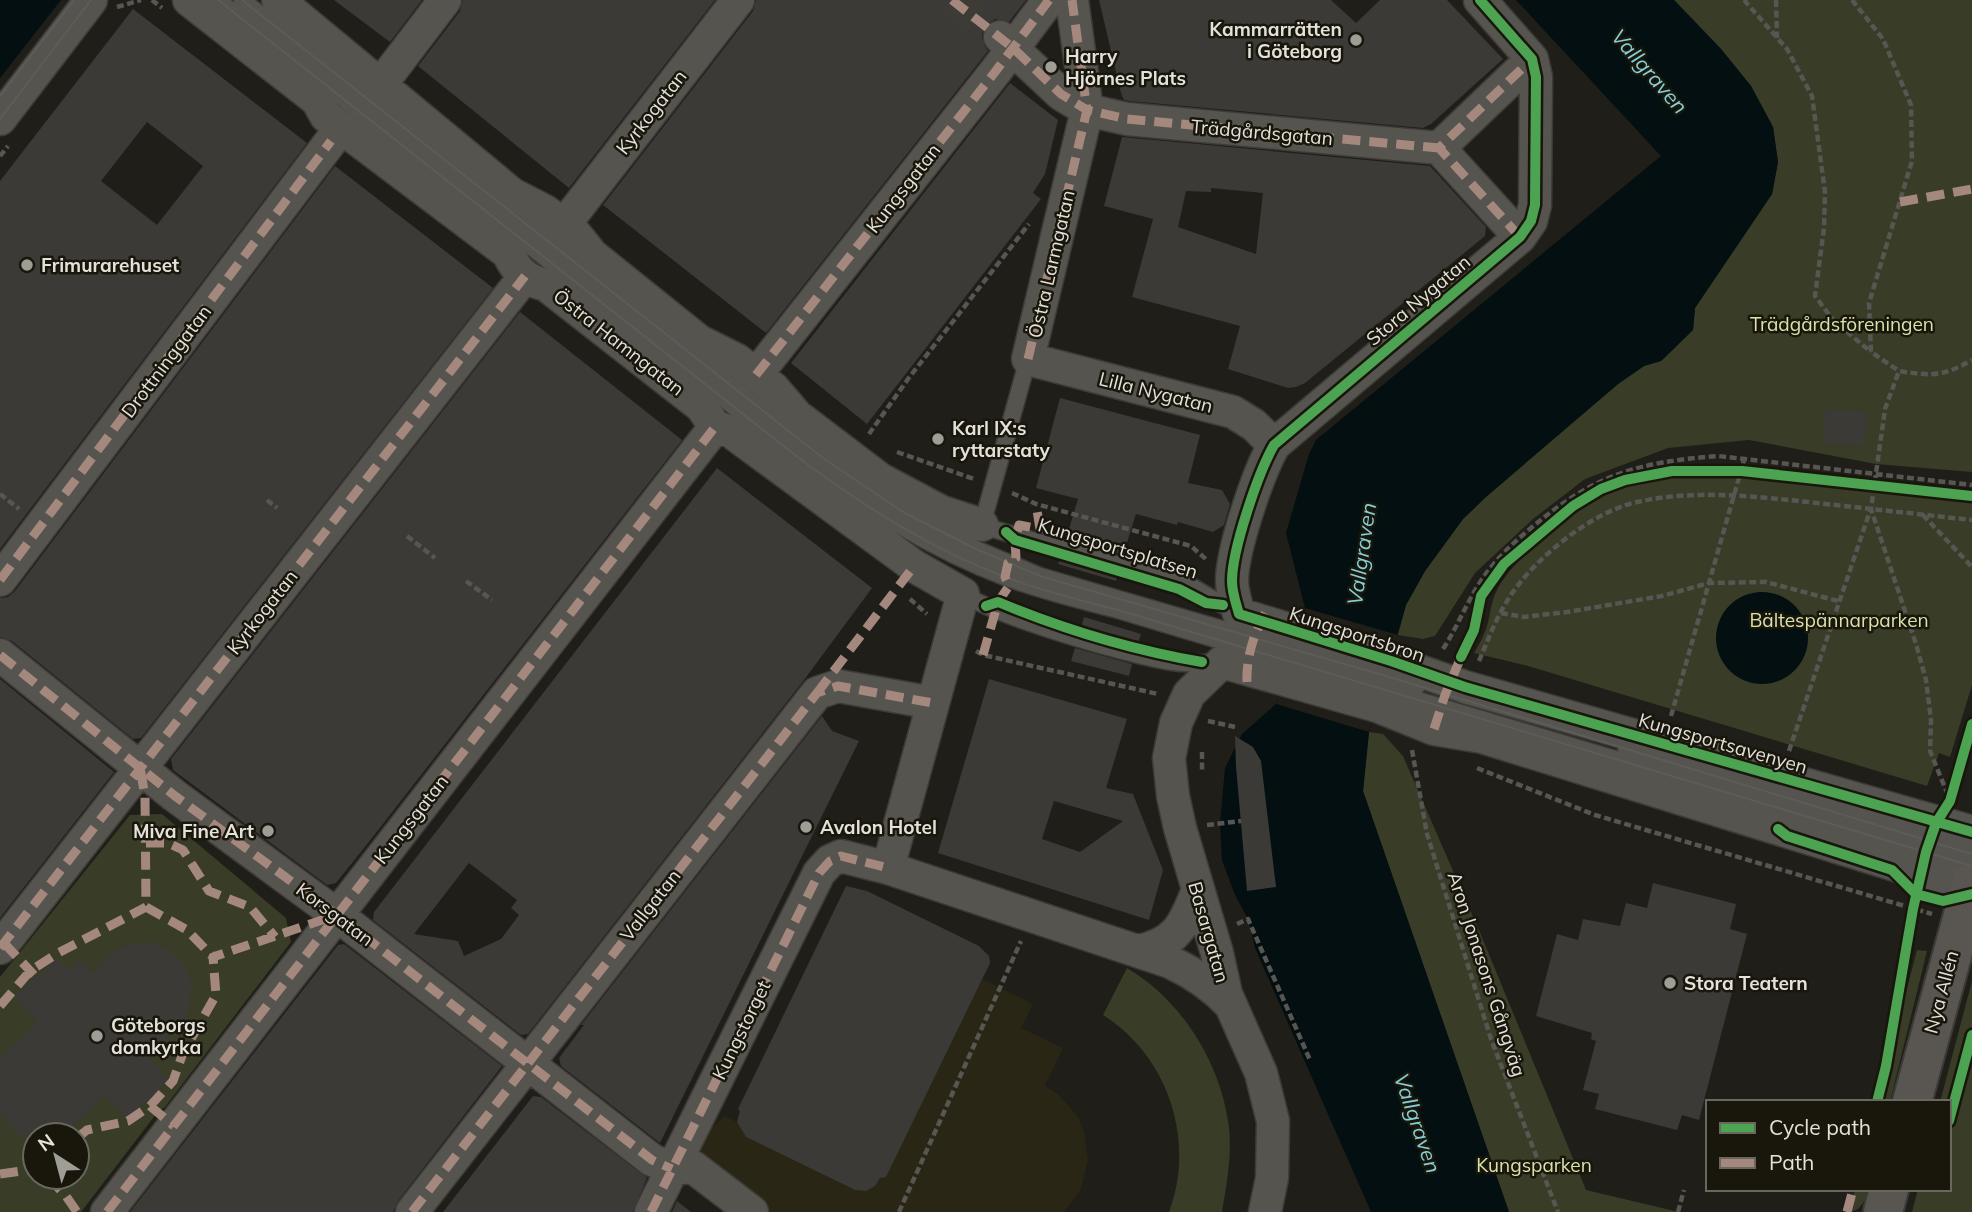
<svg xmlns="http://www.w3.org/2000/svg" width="1972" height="1212" viewBox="0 0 1972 1212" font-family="Mulish,sans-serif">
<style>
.built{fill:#292616}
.green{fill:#393c26;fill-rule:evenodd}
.water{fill:#030f11}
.pier{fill:#1f1e18}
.building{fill:#3c3a36;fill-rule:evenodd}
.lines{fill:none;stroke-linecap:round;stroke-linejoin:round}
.street-tunnel{stroke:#3c3b35;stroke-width:32;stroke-dasharray:32 16;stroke-linecap:butt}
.lane-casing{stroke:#3d3b37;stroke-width:19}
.street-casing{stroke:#3d3b37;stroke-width:35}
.secondary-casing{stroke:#3d3b37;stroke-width:42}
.path{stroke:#575652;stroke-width:4.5;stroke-dasharray:7 3.5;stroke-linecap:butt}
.lane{stroke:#55544f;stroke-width:16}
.street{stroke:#55544f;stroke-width:32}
.secondary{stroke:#595551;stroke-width:38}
.tram{stroke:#5d5c58;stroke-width:2}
.quiet{stroke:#a5887d;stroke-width:9;stroke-dasharray:18 9;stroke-linecap:butt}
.cycleway-casing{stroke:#19160c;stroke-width:15}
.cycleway{stroke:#4ca352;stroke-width:10}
.poi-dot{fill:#9e9d96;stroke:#19160c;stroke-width:2.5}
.labels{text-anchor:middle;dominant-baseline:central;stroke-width:5;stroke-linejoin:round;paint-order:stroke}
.poi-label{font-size:19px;font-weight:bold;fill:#e3e1da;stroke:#19160c;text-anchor:start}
.street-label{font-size:19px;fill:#e3e1da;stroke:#19160c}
.park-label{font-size:19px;fill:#d9e2a9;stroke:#19160c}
.water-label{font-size:21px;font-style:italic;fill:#85cfd9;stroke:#19160c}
</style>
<rect width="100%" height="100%" fill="#1f1e18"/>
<path class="built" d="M982 979 1033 1004 1021 1028 1063 1048 1045 1086 1058 1094 1078 1117 1084 1131 1088 1160 1081 1189 1064 1212H752L672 1169 724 1116 737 1122 746 1137 855 1190 866 1191 875 1186 880 1178 886 1176Z"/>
<path class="green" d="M1674 0H1972V472L1876 464 1749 440 1668 448 1585 479 1533 519 1475 573 1435 636 1423 639 1398 635 1406 605 1425 571 1463 519 1487 496 1618 384 1644 366 1661 361 1693 330 1695 308 1772 194 1778 162 1773 127 1751 86 1721 49Z
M1675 476H1741L1972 501V685L1950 757 1939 753 1927 786 1528 666 1474 653C1478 646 1483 638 1486 629 1491 615 1490 602 1498 588 1515 556 1575 509 1607 494 1628 483 1652 480 1675 476Z
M1369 732 1383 734 1403 756 1481 935 1586 1190 1679 1212H1509L1363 791Z
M162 814 286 918 291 942 165 1107 157 1113 81 1212H0V977L130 815ZM35 1135H77V1177H35Z
M1917 950 1927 951 1890 1102H1877Z
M1127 968C1180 999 1219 1060 1228 1121 1233 1151 1227 1182 1222 1212H1169C1196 1140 1168 1056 1103 1015Z
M1972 981V1212H1912L1918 1189H1949V1102H1940Z
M1855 1189H1868C1866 1200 1861 1211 1849 1212Z"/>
<path class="water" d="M0 0H61L0 78Z
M1516 0H1674L1721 49 1751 86 1773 127 1778 162 1772 194 1695 308 1693 330 1661 361 1644 366 1618 384 1487 496 1463 519 1425 571 1406 605 1369 732 1363 791 1509 1212H1371L1255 948 1248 919 1235 895 1222 860 1220 824 1225 768 1242 734 1276 704 1305 608 1286 533 1309 454 1316 440 1661 156Z
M1716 638a46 46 0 1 1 92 0a46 46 0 1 1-92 0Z"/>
<path class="pier" d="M1305 608 1398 635 1369 732 1276 704Z"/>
<path class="building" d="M334 0H422L390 42Z
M463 0H715L569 188 418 66 460 11Z
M756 0H1026L1009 22 995 19 986 25 982 34V42L988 51 766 333 603 205 753 11Z
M1099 0H1331L1356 23 1380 0H1447L1503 59 1431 124 1423 128 1130 101 1124 100 1121 93Z
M133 9 307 143 0 549V181ZM147 122 203 166 157 225 101 181Z
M1010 83 1058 120 1045 174 1033 193 1041 199 867 424 791 363Z
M1122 137 1430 166 1486 227 1485 236 1305 383 1296 387 1288 388 1228 369 1240 326 1132 297 1153 219 1104 206ZM1211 188 1263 193 1256 254 1178 227 1186 191 1211 192Z
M335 166 493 288 141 738 133 739 12 641 0 637V598L8 597 15 591Z
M520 312 682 440 372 838 336 883 327 885 173 770 171 759Z
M1060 398 1200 435 1188 483 1222 490 1230 504 1224 525 1213 532 1178 522 1177 525 1136 514 1123 555 1066 539 1078 499 1036 488Z
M1826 409 1867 412 1864 446 1823 443Z
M717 468 872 588 804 680 528 1034 521 1035 373 920 374 912ZM469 863 517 900 511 908 519 915 501 939 464 956 458 941 414 934Z
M1060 559 1117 576 1116 581 1058 564Z
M1084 617 1141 634 1138 644 1081 628Z
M1075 648 1132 664 1129 676 1071 661Z
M0 679 114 772 0 918Z
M989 679 1127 719 1106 788 1133 794 1163 870 1149 920 938 853ZM1054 801 1123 821 1080 852 1042 839Z
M822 716 832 731 859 741 660 1143 561 1066 559 1058 584 1025H581Z
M1235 736 1253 747 1261 761 1276 887 1247 891 1236 767Z
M1653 883 1736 904 1730 929 1747 934 1699 1120 1682 1115 1677 1130 1595 1109 1599 1094 1583 1090 1596 1041 1591 1039 1592 1033 1536 1016 1557 934 1578 940 1583 919 1620 926 1626 903 1647 908Z
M846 886 867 891 979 946 989 956 990 963 886 1177 880 1178 875 1186 866 1191 855 1190 746 1137 737 1122 740 1111 738 1109Z
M149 942 164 947 180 960 188 972 192 987 190 1004 184 1023 148 1057 169 1080 127 1119 105 1096 63 1135H35V1152L0 1113V1057L38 1023 14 997 57 958 69 970 80 960 92 973 117 950 131 944Z
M344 944 502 1066 398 1201 393 1212H130L338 945Z
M533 1096 541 1097 647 1178 633 1212H443Z
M677 1201 691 1212H672Z"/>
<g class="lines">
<path class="street-tunnel" d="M952 0 1000 37"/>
<g class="lane-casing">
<path id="lane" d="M218 0 804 462C867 508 931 549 1005 577 1042 591 1080 600 1118 610L1972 866
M242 0 823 458 903 512 976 549 1040 576 1417 686
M976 524 1191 586 1238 614
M982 525 1028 359
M959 590C981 613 1148 662 1183 663 1196 664 1209 662 1221 662
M1626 749 1972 854"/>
</g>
<g class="street-casing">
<path id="street" d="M189 0 317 100 326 116 508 253C517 272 525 280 546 285L702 407 715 427 730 431 914 566 963 594 888 868
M278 0 512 194 545 211 564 225 576 235 592 255 699 341 737 360 773 388 797 416 880 479 942 512 982 525
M1072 0 1087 110 1028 359 1233 412 1254 425 1274 445
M1480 0 1532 59 1536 77 1535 205 1531 221 1520 237 1274 445C1258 473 1232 550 1232 581 1232 593 1236 603 1239 614L1391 661 1465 687 1972 832
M1000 37 1061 94 1087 110 1127 119 1439 148
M381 84 445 0
M0 119 91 0
M564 225 738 0
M1520 237 1439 148 1532 59
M756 375 995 72 1049 0
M0 580 331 141
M0 655 175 796 337 915 652 1160 672 1169
M0 948 525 276
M1138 951C1175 944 1184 926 1197 892
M672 1169 693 1167 752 1212
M107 1212 715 427
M412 1212 817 693 838 686 933 703
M651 1212 819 873 830 861 841 856 888 868 1170 962C1194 973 1213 986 1231 1005
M1265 1212 1272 1178 1273 1121 1261 1073 1226 994 1217 953 1180 828 1173 796 1169 758 1176 723 1189 694 1222 662 1377 706 1434 729 1482 737 1921 873 1971 886"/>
</g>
<g class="secondary-casing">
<path id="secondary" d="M1912 1102 1972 882
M1883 1212 1889 1189"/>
</g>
<path class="path" d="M152 0 162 8
M1744 0 1787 49 1812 96 1825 192 1824 228 1815 296 1834 321 1871 352
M1776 0 1777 38
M1852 0 1883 39 1911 105 1912 161 1869 303 1871 352 1899 371
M117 7 141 0
M0 156 8 146
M869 434 908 379 1029 224
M897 452 974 479
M1012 493 1036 504 1191 546 1207 560
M0 494 19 509
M267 500 277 508
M1923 515 1972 567
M407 536 435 558
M466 581 492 600
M910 599 927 614
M1501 613 1524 617 1567 612 1662 596 1709 583 1766 582 1838 601
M1443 649C1458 626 1467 601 1483 578 1496 559 1513 543 1531 528 1594 475 1637 462 1718 456L1972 485
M976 651 983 655 1158 694
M1479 661C1488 640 1496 618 1509 598 1533 560 1589 514 1633 503 1691 489 1750 496 1808 502 1863 508 1917 514 1972 520
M1671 716 1744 460
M1208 721 1235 727
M1412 750 1427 834 1491 1039 1558 1212
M1789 751 1870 511
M1202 752V771
M1477 768 1595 815 1932 914
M1948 795 1930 751 1931 720 1926 680 1916 644 1871 509 1885 409 1899 371C1933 376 1942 377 1972 360
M1207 825 1241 821
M1237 924 1248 919 1310 1060
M899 1212 1021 941
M1678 1212 1684 1190"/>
<use href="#lane" class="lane"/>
<use href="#street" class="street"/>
<use href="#secondary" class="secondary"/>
<path class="tram" d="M218 0 804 462C867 508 931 549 1005 577 1042 591 1080 600 1118 610L1972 866
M242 0 823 458 903 512 976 549 1040 576 1386 676 1972 854
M0 96 74 0
M0 119 91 0"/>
<path class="quiet" d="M952 0 1013 48 1061 94 1087 110 1127 119 1439 148
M1900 202 1972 189
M1520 237 1439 148 1532 59
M1028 359 1087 110 1072 0
M756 375 995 72 1049 0
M0 580 331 141
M0 655 175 796 337 915 652 1160 672 1169
M983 655 998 602 1009 586 1005 577 1008 563 1016 558 1015 540 1019 525 1040 529 1036 504
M1247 682C1246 656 1255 629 1269 607
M817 693 914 566
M1434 729 1445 695 1461 657
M146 843H168L183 850 209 891 250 907 275 937
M146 907 187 930 213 957
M4 943 34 975
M0 948 525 276
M0 1006 30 971 58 953 146 907 145 797 140 767
M150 1106 174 1126
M77 1138 87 1130 128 1121 150 1106 173 1081 183 1053 216 995 213 957 337 915
M0 1174 35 1169
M48 1177 66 1196 77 1212
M107 1212 715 427
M412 1212 817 693 838 686 933 703
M651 1212 819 873 830 861 841 856 888 868
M1847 1212 1853 1189"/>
<g class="cycleway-casing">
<path id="cycleway" d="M1480 0 1532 59 1536 77 1535 205 1531 221 1520 237 1274 445C1258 473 1232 550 1232 581 1232 593 1236 603 1239 614L1391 661 1465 687 1972 832
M1006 532 1015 540 1179 589 1206 603 1223 605
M986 606 998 602C1063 629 1133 650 1202 662
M1461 657 1474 630 1481 596 1504 564 1573 506 1601 489 1625 480 1672 471H1742L1972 496
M1778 829 1787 836 1892 870 1916 894 1943 901 1972 894
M1877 1102 1886 1066 1913 909 1926 852 1936 823 1950 801 1972 724
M1949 1121 1972 1035"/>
</g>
<use href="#cycleway" class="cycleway"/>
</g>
<g class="poi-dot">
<circle cx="1356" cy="40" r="7"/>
<circle cx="1051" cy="67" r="7"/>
<circle cx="27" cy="265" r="7"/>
<circle cx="938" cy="439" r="7"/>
<circle cx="806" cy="827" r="7"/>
<circle cx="268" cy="831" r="7"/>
<circle cx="1670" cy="983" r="7"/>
<circle cx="97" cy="1036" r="7"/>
</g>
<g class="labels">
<g class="poi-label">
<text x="1342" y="29" text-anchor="end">Kammarrätten<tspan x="1342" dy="22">i Göteborg</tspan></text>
<text x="1065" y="56">Harry<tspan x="1065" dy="22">Hjörnes Plats</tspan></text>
<text x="41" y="265">Frimurarehuset</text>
<text x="952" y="428">Karl IX:s<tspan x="952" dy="22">ryttarstaty</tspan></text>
<text x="820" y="827">Avalon Hotel</text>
<text x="254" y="831" text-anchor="end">Miva Fine Art</text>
<text x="1684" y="983">Stora Teatern</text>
<text x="111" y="1025">Göteborgs<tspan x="111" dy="22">domkyrka</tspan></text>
</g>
<g class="street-label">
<text transform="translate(651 112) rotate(-52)">Kyrkogatan</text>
<text transform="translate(1262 132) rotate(5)">Trädgårdsgatan</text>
<text transform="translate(903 188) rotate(-52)">Kungsgatan</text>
<text transform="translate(1051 264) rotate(-77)">Östra Larmgatan</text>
<text transform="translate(1418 300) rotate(-40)">Stora Nygatan</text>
<text transform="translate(619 342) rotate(38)">Östra Hamngatan</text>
<text transform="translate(166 361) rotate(-53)">Drottninggatan</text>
<text transform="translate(1156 392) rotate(14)">Lilla Nygatan</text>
<text transform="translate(1118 548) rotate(17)">Kungsportsplatsen</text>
<text transform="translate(262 612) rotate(-52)">Kyrkogatan</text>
<text transform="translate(1357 634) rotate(18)">Kungsportsbron</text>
<text transform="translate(1723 743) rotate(16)">Kungsportsavenyen</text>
<text transform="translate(411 819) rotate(-52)">Kungsgatan</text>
<text transform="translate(650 905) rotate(-52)">Vallgatan</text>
<text transform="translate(335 914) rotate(37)">Korsgatan</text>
<text transform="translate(1209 932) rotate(74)">Basargatan</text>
<text transform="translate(1487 974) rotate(72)">Aron Jonasons Gångväg</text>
<text transform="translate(1941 992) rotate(-75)">Nya Allén</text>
<text transform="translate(741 1030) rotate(-64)">Kungstorget</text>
</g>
<g class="park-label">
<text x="1842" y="324">Trädgårdsföreningen</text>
<text x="1839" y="620">Bältespännarparken</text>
<text x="1534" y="1165">Kungsparken</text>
</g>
<g class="water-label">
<text transform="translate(1650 71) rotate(49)">Vallgraven</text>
<text transform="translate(1361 554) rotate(-82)">Vallgraven</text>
<text transform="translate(1418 1123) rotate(71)">Vallgraven</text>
</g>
</g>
<rect x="1706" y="1100" width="245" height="91" fill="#19160c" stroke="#6a675e" stroke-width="2"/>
<rect x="1720" y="1123" width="35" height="10" fill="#4ca352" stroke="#6a675e" stroke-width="2"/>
<text x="1769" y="1135" font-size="21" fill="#e3e1da">Cycle path</text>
<rect x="1720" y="1158" width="35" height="10" fill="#a5887d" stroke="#6a675e" stroke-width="2"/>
<text x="1769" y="1170" font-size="21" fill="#e3e1da">Path</text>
<g transform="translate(56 1156) rotate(324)"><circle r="33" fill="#19160c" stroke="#6a675e" stroke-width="2"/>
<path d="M0-5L12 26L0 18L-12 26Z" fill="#9e9d96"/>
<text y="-10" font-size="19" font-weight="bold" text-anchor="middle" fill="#e3e1da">N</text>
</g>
</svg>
